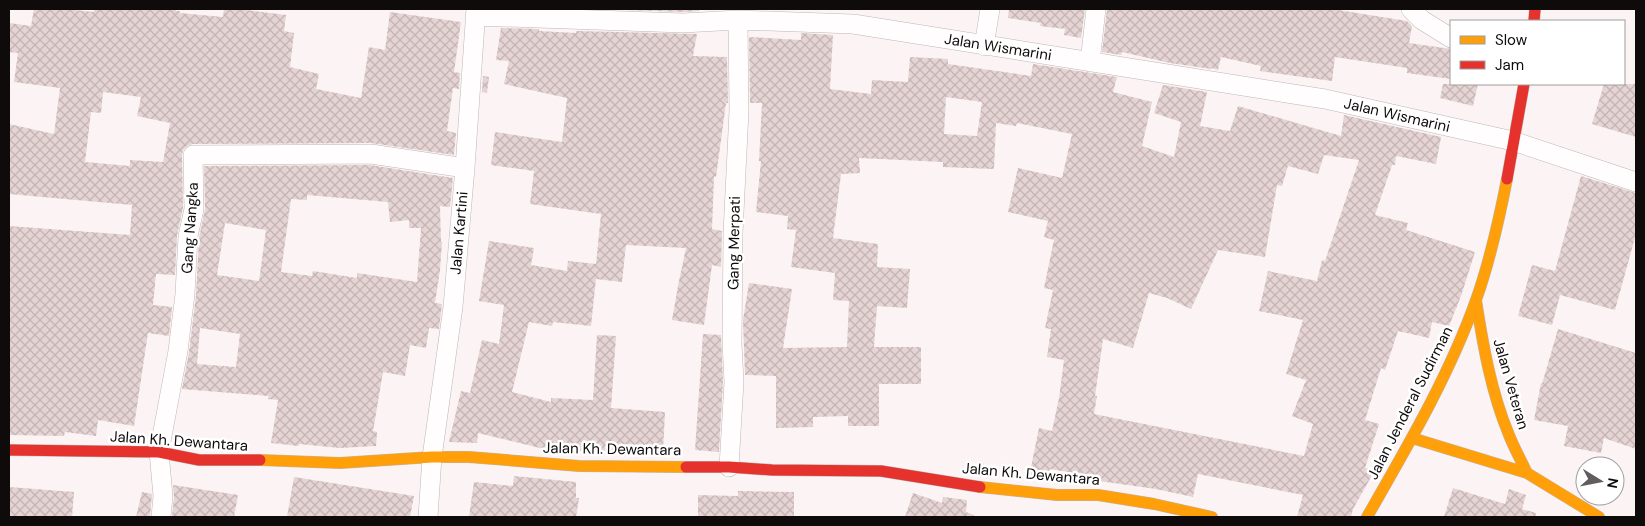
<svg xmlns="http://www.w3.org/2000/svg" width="1645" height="526" viewBox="0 0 1645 526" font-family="'DM Sans',sans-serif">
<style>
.building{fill:url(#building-cross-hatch);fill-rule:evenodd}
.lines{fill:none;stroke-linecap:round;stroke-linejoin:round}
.street-casing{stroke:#bdb7b7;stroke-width:20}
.slow-casing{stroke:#bdb7b7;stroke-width:12}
.jam-casing{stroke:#bdb7b7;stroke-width:12}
.street{stroke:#fffdfd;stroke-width:19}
.slow{stroke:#ff9f0a;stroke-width:11}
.jam{stroke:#e5322d;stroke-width:11}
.labels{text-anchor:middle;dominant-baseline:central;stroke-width:5;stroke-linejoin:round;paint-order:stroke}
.street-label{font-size:15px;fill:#0f0b0b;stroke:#fff}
</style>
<defs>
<pattern id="building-cross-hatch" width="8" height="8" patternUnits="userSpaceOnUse" patternTransform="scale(1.25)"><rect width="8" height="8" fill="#e5d4d3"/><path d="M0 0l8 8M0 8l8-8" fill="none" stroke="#c3b5b4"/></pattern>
</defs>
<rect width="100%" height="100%" fill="#fcf4f4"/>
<path class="building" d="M34 9H65L94 12V9H176V11H180V13L223 17 224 9H239L286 15 284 31 294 33 290 67 319 74 316 89 361 98 369 47 385 50 390 12 461 22 454 72 460 73 459 89 453 88 447 131 456 133 454 155 371 143 193 144 187 146 183 150 182 155 183 208 177 235 175 275 156 274 153 305 172 307 169 336 148 333 134 426 98 420 96 436 65 432 64 436 9 435V226L130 235 132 205 9 194V124L54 134 60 88 14 82 18 53 9 52V23L31 26ZM103 92 141 97 137 116 170 123 163 162 130 160V166L85 162 91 112 101 113Z
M594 9H699V11L683 12Z
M1009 9H1085L1081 38 1064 35 1065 29 1040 26 1041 23 1008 18Z
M1107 9H1332L1407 21 1412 26 1409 43 1451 49V79L1407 73V68L1335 57 1332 81 1260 71 1261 66 1221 57 1218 70 1211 68V69L1170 63 1122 52 1121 55 1102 52Z
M501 28 539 29V31L576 33V31L697 34 693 56 727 57 728 103H726L716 177 714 176 712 229 722 231 721 267 712 265 704 325 672 320 678 286 686 248 626 245 622 282 596 279 591 326 553 322 552 326 529 322 512 392 551 402V398L593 400 597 335 616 336 611 408 665 412 663 452 580 451 540 448 478 433 477 443 449 442 461 391 470 393 482 340 499 344 504 305 479 301 489 241 534 248 531 265 567 271 568 261 596 264 601 214 530 204 534 171 491 165 495 132 562 142 567 98 504 84 509 61 496 60Z
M801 33 833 35 830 89 871 94 872 80 908 82 910 57 948 59V64L1031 76 1033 64 1117 77 1113 92 1152 102 1142 146 1174 157 1181 122 1154 113 1163 85 1207 92 1200 126 1230 131 1238 106 1341 136 1344 115 1441 137 1436 164 1396 156 1395 165H1392L1375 215 1408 223 1406 230 1475 252 1461 296 1449 326 1432 322 1429 338 1398 331 1385 370 1381 368 1365 420 1379 424 1365 468 1375 470 1353 509 1351 517H1297L1303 495 1198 474 1193 497 1156 489 1092 480 1093 476 1050 469 1047 479 1029 477 1039 428 1052 431 1059 398 1064 360 1047 357 1051 329 1045 328 1053 290 1044 288 1054 240 1044 237 1048 221 1008 212 1018 168 1062 178 1072 134 1017 123 1016 126 996 123 994 169 943 167V162L859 158 860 173 841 174 833 238 878 244 877 267 910 269 907 308 877 306 874 347H921V384H879V426H848V416L813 417V427L776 428V376L745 375 743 320 749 283 792 289 783 348 847 347 849 301 833 300 835 273 791 267 796 230 787 229 788 216 756 212 761 161H759L762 103H750L749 37 801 40ZM946 97 982 102 977 136 944 134ZM1324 155 1359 160 1325 261 1322 260 1317 281 1268 271 1259 311 1303 320 1286 374 1306 380 1292 416 1313 424 1304 456 1094 414 1097 396H1095L1103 339 1133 348 1149 293 1167 298 1191 309 1218 250 1265 257 1277 185 1282 186 1288 166 1318 174Z
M483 76 489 77 487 93 482 92Z
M1443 84H1478L1473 106 1440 98Z
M1604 84H1636V137L1592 124Z
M370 165 453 178 450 207 440 206 441 242H442L440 270 435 303 442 304 439 329 429 328 426 348 410 345 405 376 383 372 373 431 377 432 376 446 340 448 299 444V446L271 443 278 400 268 399 269 396 182 389 189 352 196 295 199 238 205 209 204 166ZM307 195 388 202 390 222 409 220V228H421L417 282 357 273V278L313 271 312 276 281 272 291 199 307 200ZM225 223 266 230 259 281 217 275ZM200 328 240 334 236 367 197 364Z
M1581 176 1636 193V234L1615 310 1560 295 1552 325 1518 316 1532 265 1555 271Z
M1558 329 1636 353V449L1604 438 1601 453 1564 446 1568 426 1534 420 1541 383 1542 384Z
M703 334 721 335 723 382 719 452 695 450Z
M514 476 576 482V498H579L576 517H469L474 482 513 486Z
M294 477 414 496 410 517H287Z
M173 485 238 495 234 517H172L174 497Z
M9 487 74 492 72 517H9Z
M1453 488 1505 504 1509 489 1526 495 1522 509 1536 513 1535 517H1444Z
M738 491 794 492V517H698V495L738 496Z
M142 492 152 494 150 517H136Z
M913 493 942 503 943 497 967 500 966 512 974 515V517H905Z"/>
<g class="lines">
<g class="street-casing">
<path id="street" d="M1411 9 1422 20 1451 38
M475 16 683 23 738 20 853 24 1325 99 1513 141 1636 182
M984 46 990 9
M1090 62 1096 9
M729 467 734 382 732 344 733 233 739 111 738 20
M161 517 163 496 159 452 178 351 185 294 188 236 194 209 193 155 371 154 465 168
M428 517 432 457 453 307 465 168 476 9"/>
</g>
<g class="slow-casing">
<path id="slow" d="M1476 300C1483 345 1491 392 1509 435 1514 448 1521 460 1527 473
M1412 438 1527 473 1599 517
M260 460 340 463 432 457H469L579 466 686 467
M980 487 1057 495H1098L1154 504 1212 517
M1367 517C1407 447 1449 376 1476 300 1490 261 1499 220 1507 179"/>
</g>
<g class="jam-casing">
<path id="jam" d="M1534 21 1535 9
M1507 179 1524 84
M9 450 159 452 199 460H260
M686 467H729L772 470 881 471 980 487"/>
</g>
<use href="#street" class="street"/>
<use href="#slow" class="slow"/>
<use href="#jam" class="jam"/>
</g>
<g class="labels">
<g class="street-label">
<text transform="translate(998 47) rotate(9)">Jalan Wismarini</text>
<text transform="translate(1397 115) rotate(13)">Jalan Wismarini</text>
<text transform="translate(190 228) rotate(-86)">Gang Nangka</text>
<text transform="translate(459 233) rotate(-85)">Jalan Kartini</text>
<text transform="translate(734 243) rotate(-89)">Gang Merpati</text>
<text transform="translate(1511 384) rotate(74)">Jalan Veteran</text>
<text transform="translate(1410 403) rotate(-63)">Jalan Jenderal Sudirman</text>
<text transform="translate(179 441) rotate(4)">Jalan Kh. Dewantara</text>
<text transform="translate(612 449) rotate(1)">Jalan Kh. Dewantara</text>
<text transform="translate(1031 474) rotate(5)">Jalan Kh. Dewantara</text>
</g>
</g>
<rect width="1645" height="526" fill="none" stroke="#0f0b0b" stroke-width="20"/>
<rect x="1450" y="20" width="175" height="65" fill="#ffffff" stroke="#9f9d9d"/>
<rect x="1460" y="36" width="25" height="8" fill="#ff9f0a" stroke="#9f9d9d"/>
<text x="1495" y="45" font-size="15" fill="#0f0b0b">Slow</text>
<rect x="1460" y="61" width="25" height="8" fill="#e5322d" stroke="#9f9d9d"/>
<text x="1495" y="70" font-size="15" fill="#0f0b0b">Jam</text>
<g transform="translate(1600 481) rotate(100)"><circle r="24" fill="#ffffff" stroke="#9f9d9d"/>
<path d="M0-4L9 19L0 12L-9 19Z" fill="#625d5d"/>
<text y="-8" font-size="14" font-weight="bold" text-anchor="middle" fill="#0f0b0b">N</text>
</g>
</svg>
